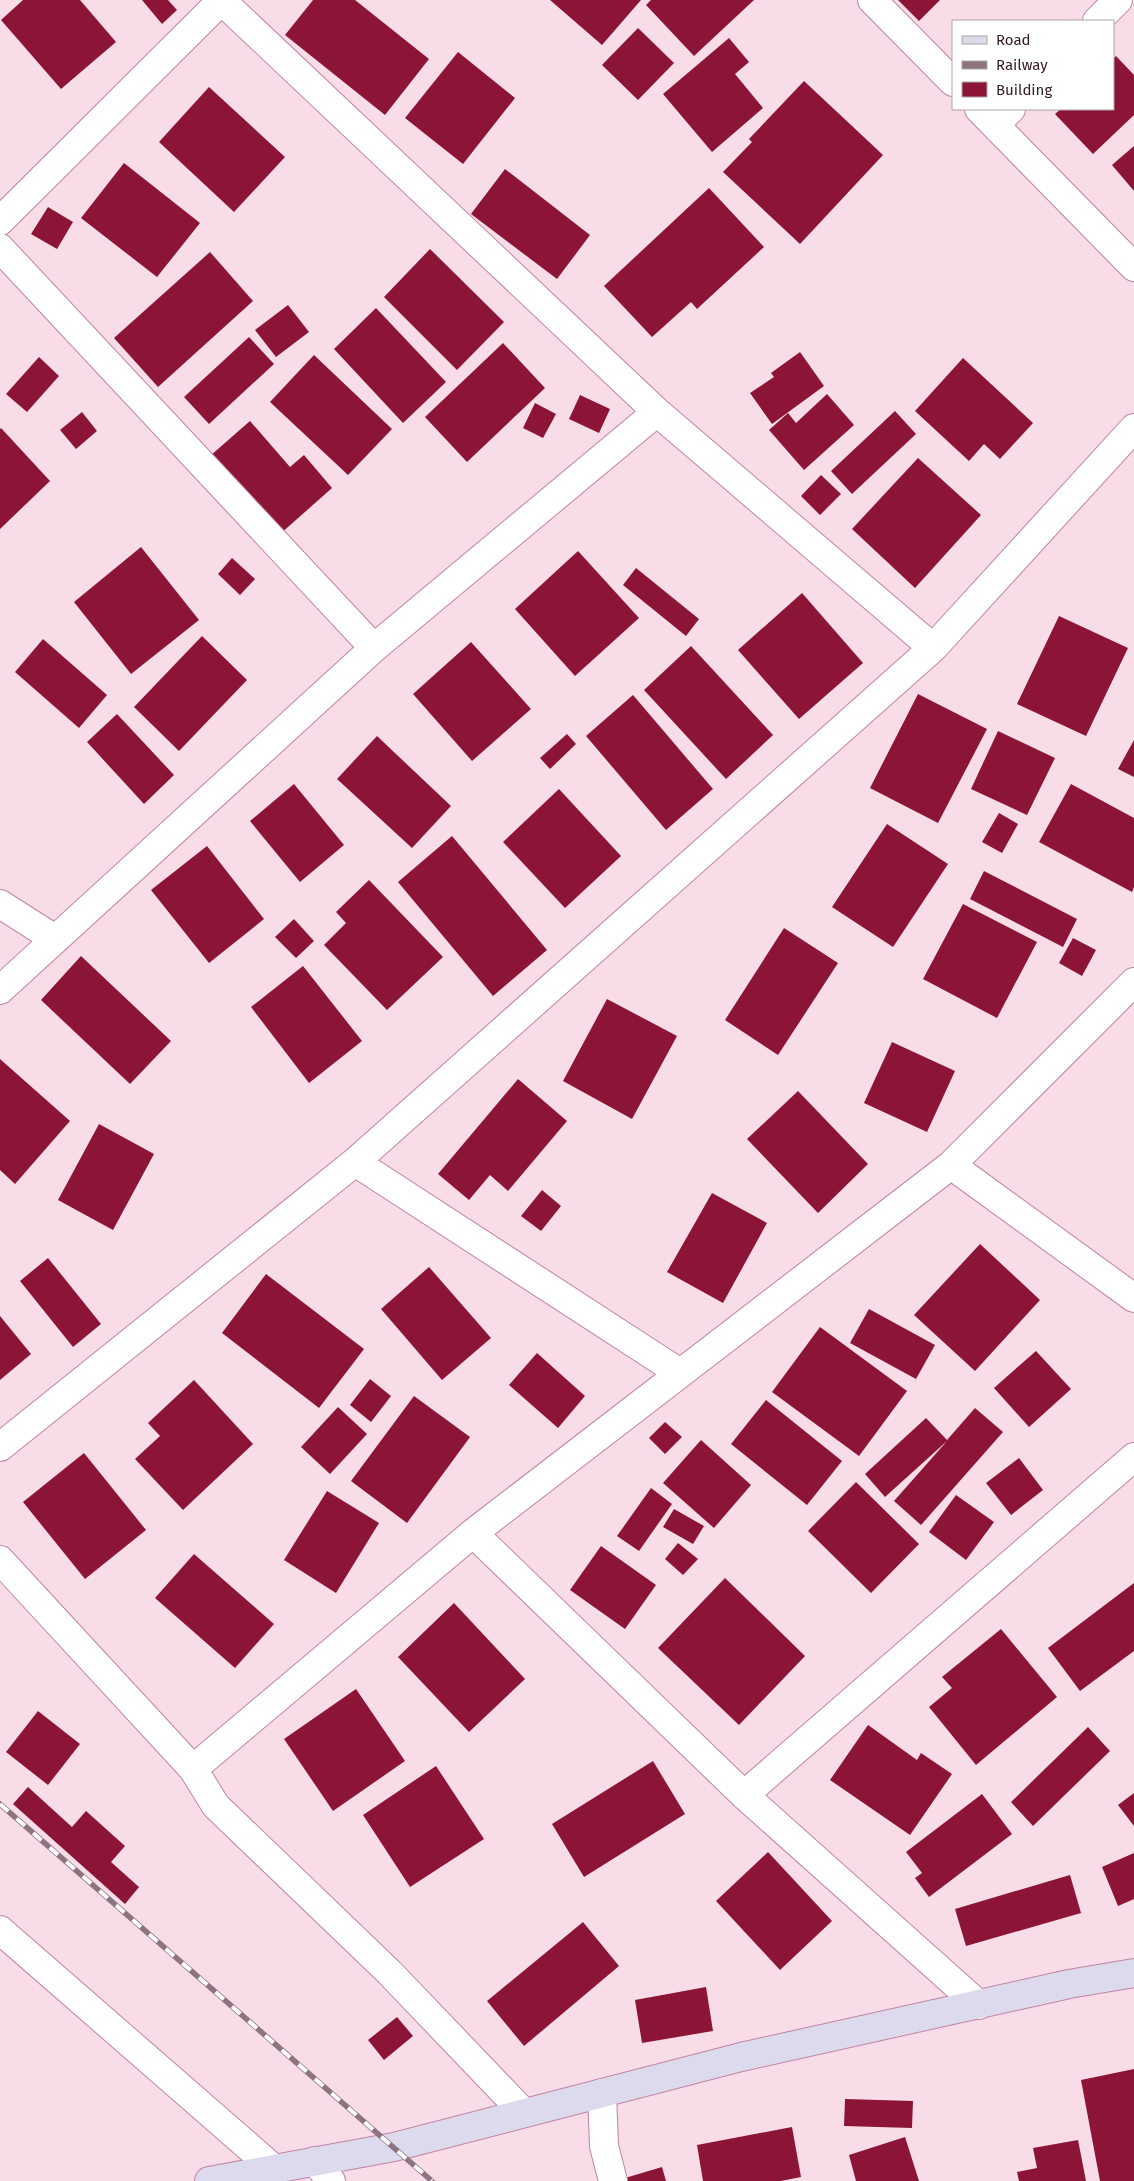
<svg xmlns="http://www.w3.org/2000/svg" width="1134" height="2181" viewBox="0 0 1134 2181" font-family="'Fira Sans',sans-serif">
<style>
.building{fill:#8c1437}
.lines{fill:none;stroke-linecap:round;stroke-linejoin:round}
.street-casing{stroke:#c0849f;stroke-width:30}
.secondary-casing{stroke:#c0849f;stroke-width:30}
.street{stroke:#fff;stroke-width:28}
.secondary{stroke:#dedaee;stroke-width:28}
.rail-casing{stroke:#8d747f;stroke-width:5.5}
.rail{stroke:#fff;stroke-width:4;stroke-dasharray:11;stroke-linecap:butt}
</style>
<rect width="100%" height="100%" fill="#f8dde8"/>
<path class="building" d="M23 0H80L116 42 61 89 1 20Z
M142 0H168L177 10 162 24Z
M313 0H355L429 59 385 115 285 35Z
M550 0H641L602 45Z
M651 0H754L694 56 646 5Z
M898 0H940L919 21Z
M638 28 674 63 638 100 602 65Z
M729 38 749 62 735 74 763 108 712 152 663 94Z
M458 52 515 98 463 164 405 118Z
M1116 56 1134 75V115L1093 154 1055 114 1061 109H1113V59Z
M804 81 883 155 800 244 723 172 752 142 749 139Z
M209 87 285 157 234 212 159 142Z
M1134 146V191L1112 165Z
M124 163 200 223 157 277 81 218Z
M505 169 590 235 557 279 471 214Z
M709 188 764 247 697 309 691 302 652 337 604 286Z
M48 207 73 222 57 249 31 234Z
M430 249 504 322 457 370 384 297Z
M210 252 253 301 158 387 114 338Z
M288 305 309 332 276 357 255 330Z
M376 308 446 382 403 423 334 349Z
M249 337 274 364 209 424 184 397Z
M503 343 545 388 467 462 425 417Z
M800 352 824 386 772 424 750 393 774 377 771 373Z
M314 355 392 429 348 475 270 402Z
M39 357 59 376 27 412 6 394Z
M963 358 1033 423 1000 459 984 444 969 461 915 411Z
M827 394 854 425 804 470 769 430 788 413 796 423Z
M580 395 610 409 599 433 569 419Z
M535 403 556 414 543 438 523 428Z
M895 411 916 434 852 494 831 471Z
M82 412 97 431 76 449 60 430Z
M250 421 290 467 304 455 332 488 279 535 210 456Z
M1 428 50 481 0 529V429Z
M918 458 981 515 915 588 852 529Z
M821 475 841 494 820 515 801 496Z
M141 547 199 620 131 674 74 602Z
M578 551 639 618 575 676 515 609Z
M232 558 255 579 240 595 218 574Z
M636 568 699 619 686 636 623 585Z
M802 593 863 663 799 719 738 650Z
M1059 616 1128 648 1086 736 1017 704Z
M202 636 247 680 179 751 134 707Z
M43 639 107 695 79 728 15 672Z
M471 642 531 709 472 761 413 694Z
M691 646 773 735 726 779 644 690Z
M918 694 987 729 938 823 870 788Z
M633 695 713 789 666 830 586 736Z
M117 714 174 775 144 804 87 742Z
M998 731 1055 758 1027 815 971 789Z
M567 734 576 744 550 769 540 758Z
M377 736 451 806 412 848 337 779Z
M1134 740V777L1118 769Z
M294 784 344 845 300 882 250 821Z
M1071 784 1134 818V887L1132 892 1039 842Z
M559 789 621 856 565 908 503 842Z
M999 813 1018 824 1002 853 982 842Z
M887 824 948 864 893 947 832 907Z
M452 836 547 950 493 996 398 882Z
M207 846 264 919 209 963 151 890Z
M984 871 1077 919 1063 947 970 899Z
M369 880 443 957 387 1010 324 945 346 923 336 912Z
M963 904 1037 942 997 1018 923 979Z
M294 919 314 941 296 958 275 937Z
M784 928 838 963 778 1055 725 1020Z
M1073 938 1096 950 1082 976 1059 963Z
M81 956 171 1041 130 1084 41 1000Z
M303 966 362 1041 309 1083 251 1007Z
M607 999 677 1036 632 1119 563 1081Z
M892 1042 955 1071 927 1132 864 1103Z
M0 1059 70 1121 15 1184 0 1170Z
M518 1079 567 1121 508 1191 490 1175 469 1200 438 1174Z
M798 1091 868 1164 818 1213 747 1139Z
M99 1124 154 1154 113 1230 58 1200Z
M542 1190 561 1206 541 1231 521 1216Z
M712 1193 767 1223 723 1303 667 1272Z
M980 1244 1040 1300 975 1371 914 1315Z
M48 1258 101 1324 73 1347 20 1281Z
M429 1267 491 1338 442 1380 381 1309Z
M266 1274 364 1349 319 1408 222 1333Z
M869 1309 935 1345 916 1379 850 1343Z
M0 1316 31 1354 0 1380Z
M820 1327 907 1391 859 1456 772 1392Z
M1036 1351 1071 1389 1029 1427 994 1388Z
M537 1353 585 1396 558 1428 509 1385Z
M370 1379 391 1396 371 1422 350 1405Z
M194 1380 253 1444 183 1510 135 1459 160 1436 148 1423Z
M414 1396 470 1437 407 1523 351 1481Z
M766 1400 842 1461 807 1505 731 1444Z
M338 1407 367 1434 330 1474 301 1447Z
M975 1408 1003 1432 921 1525 894 1501 947 1441 885 1497 865 1474 926 1418 947 1440Z
M665 1422 682 1437 665 1454 649 1438Z
M701 1440 751 1485 714 1528 663 1483Z
M84 1453 146 1530 85 1579 23 1502Z
M1019 1458 1043 1490 1011 1515 986 1483Z
M856 1482 919 1544 871 1593 808 1531Z
M651 1488 672 1504 639 1551 617 1536Z
M327 1491 379 1523 336 1593 284 1560Z
M956 1495 994 1522 966 1560 929 1532Z
M674 1509 704 1526 693 1544 663 1527Z
M678 1543 698 1559 683 1575 665 1559Z
M601 1546 656 1585 625 1629 570 1590Z
M194 1554 274 1624 235 1668 155 1598Z
M725 1578 805 1656 739 1725 658 1648Z
M1134 1583V1651L1080 1691 1048 1648Z
M454 1603 525 1679 469 1732 398 1657Z
M1001 1629 1057 1697 976 1765 929 1707 952 1688 942 1677Z
M356 1689 405 1761 333 1811 284 1739Z
M38 1711 80 1744 48 1785 6 1752Z
M868 1725 917 1760 921 1753 952 1774 910 1835 830 1780Z
M1088 1727 1110 1751 1033 1826 1011 1802Z
M653 1761 685 1814 584 1877 552 1824Z
M436 1766 484 1839 410 1887 363 1815Z
M28 1787 72 1827 86 1811 125 1846 111 1862 139 1887 125 1904 13 1804Z
M1134 1793V1826L1118 1805Z
M982 1794 1012 1834 929 1897 915 1878 922 1873 906 1852Z
M768 1852 832 1921 780 1970 716 1901Z
M1134 1853V1899L1118 1906 1102 1867Z
M1070 1875 1081 1913 966 1946 955 1909Z
M583 1922 619 1966 524 2046 487 2001Z
M706 1987 713 2031 642 2043 635 2000Z
M397 2017 413 2036 384 2060 368 2040Z
M1134 2069V2181H1100L1081 2080Z
M845 2099 913 2101 912 2128 844 2126Z
M792 2127 801 2177 781 2181H703L697 2145Z
M905 2137 919 2181H856L849 2155Z
M1078 2140 1086 2181H1019L1017 2172 1037 2168 1033 2148Z
M662 2167 666 2181H626L625 2178Z"/>
<g class="lines">
<g class="street-casing">
<path id="street" d="M872 0 953 82
M222 1 657 412 933 648
M1097 21 1118 0
M979 109 1134 267
M995 125 1011 109
M0 221 222 0
M0 248 374 648
M0 904 55 939
M0 990 374 648 657 412
M355 1162 680 1373
M951 1165 1134 1298
M0 1447 355 1162 933 648 1134 428
M473 1533 744 1795 979 2005
M0 1560 193 1769
M744 1795 1134 1457
M0 1930 273 2168
M602 2093 604 2146 613 2181
M524 2113 389 1972 216 1806 193 1769 473 1533 951 1165 1134 982
M315 2161 331 2181"/>
</g>
<g class="secondary-casing">
<path id="secondary" d="M209 2181 394 2147 741 2057 1069 1984 1134 1973"/>
</g>
<use href="#street" class="street"/>
<use href="#secondary" class="secondary"/>
<g class="rail-casing">
<path id="rail" d="M0 1804 432 2181"/>
</g>
<use href="#rail" class="rail"/>
</g>
<rect x="952" y="20" width="162" height="90" fill="#ffffff" stroke="#ada3a8"/>
<rect x="962" y="36" width="25" height="8" fill="#dedaee" stroke="#ada3a8"/>
<text x="996" y="45" font-size="15" fill="#321a25">Road</text>
<rect x="962" y="61" width="25" height="8" fill="#8d747f" stroke="#ada3a8"/>
<text x="996" y="70" font-size="15" fill="#321a25">Railway</text>
<rect x="962" y="82" width="25" height="15" fill="#8c1437" stroke="#ada3a8"/>
<text x="996" y="95" font-size="15" fill="#321a25">Building</text>
</svg>
